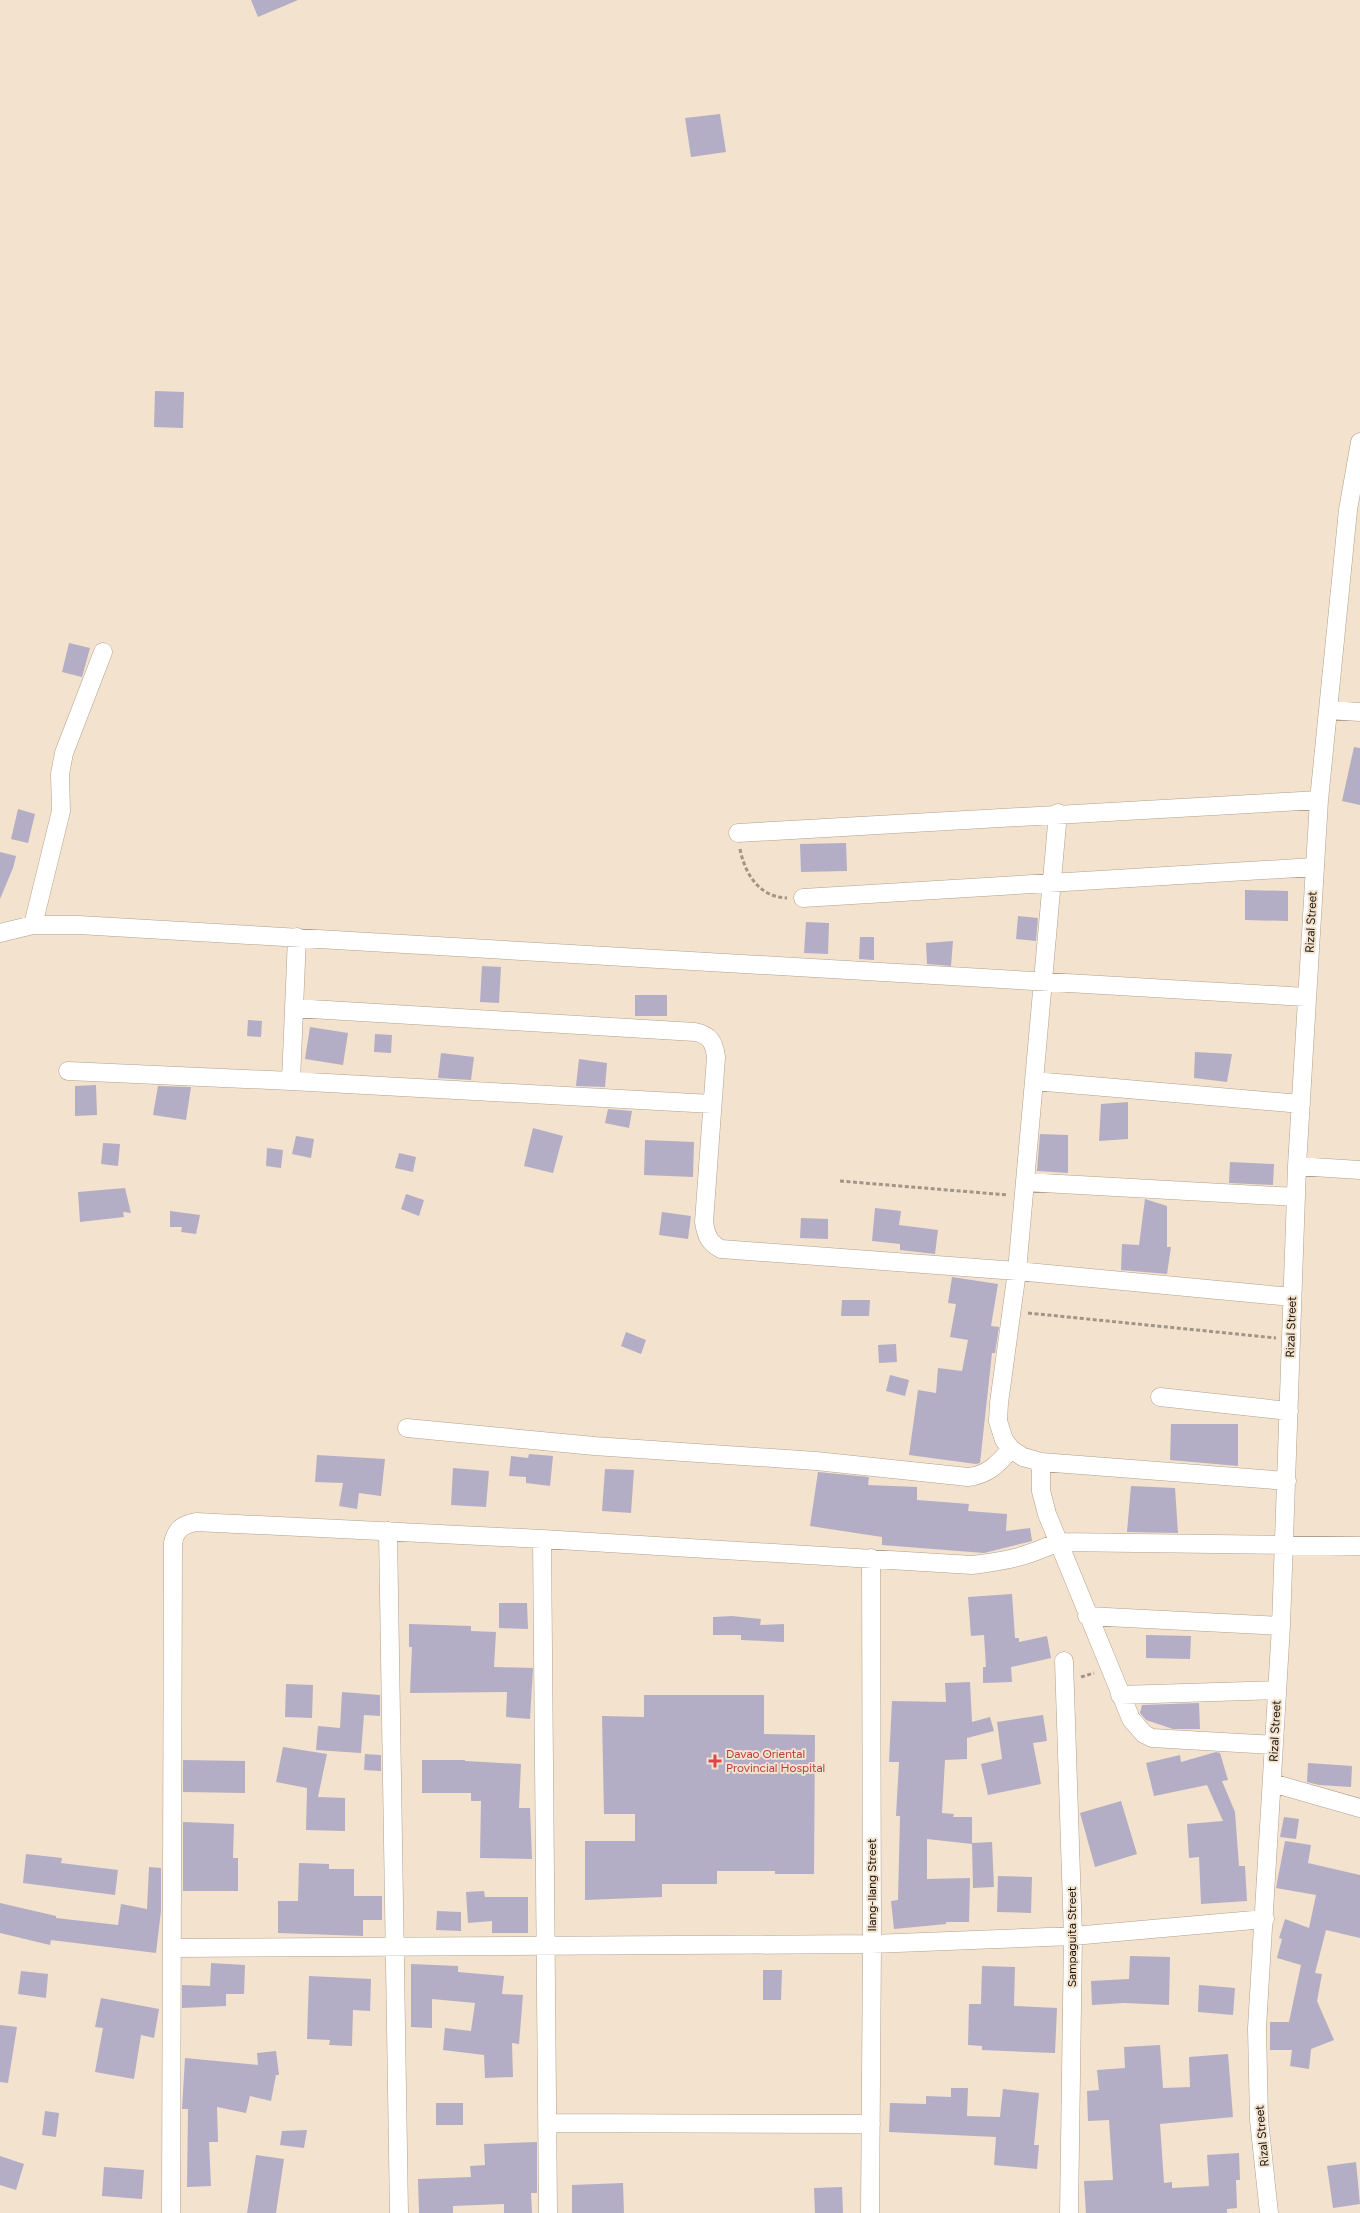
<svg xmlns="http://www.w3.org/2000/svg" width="1360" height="2213" viewBox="0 0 1360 2213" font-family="Figtree,sans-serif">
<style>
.building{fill:#b3aec6}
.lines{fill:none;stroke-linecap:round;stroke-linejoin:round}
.minor-casing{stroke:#b1a08c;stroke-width:19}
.path{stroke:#a29586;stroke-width:3;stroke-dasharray:4 2.5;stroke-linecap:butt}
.minor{stroke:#fff;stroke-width:18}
.health-dot{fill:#e0444e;stroke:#f3e2cd;stroke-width:2}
.labels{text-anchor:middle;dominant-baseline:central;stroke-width:4;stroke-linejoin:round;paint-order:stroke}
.street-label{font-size:12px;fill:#17110a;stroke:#f3e2cd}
.health-label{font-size:12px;fill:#be3a42;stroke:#f3e2cd;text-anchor:start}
</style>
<rect width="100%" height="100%" fill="#f3e2cd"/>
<path class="building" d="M251 0H298L258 17Z
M720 114 726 152 691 157 685 118Z
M155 391 184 392 183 428 154 427Z
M69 643 90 648 82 677 62 672Z
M1354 747 1360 748V805L1342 801Z
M18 809 35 814 28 843 11 839Z
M846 843 847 871 801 872 800 844Z
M0 852 16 856 13 868 0 899Z
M1245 890 1288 891V921L1245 920Z
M1018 916 1038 918 1036 941 1016 939Z
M806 922 829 923 828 954 804 953Z
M860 937H874V960L859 959Z
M953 941 951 966 927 964 926 943Z
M482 966 501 967 499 1003 480 1002Z
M635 995H667V1016H635Z
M248 1020 262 1021 261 1037 247 1036Z
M310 1027 348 1033 343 1065 305 1059Z
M375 1034 392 1035 391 1053 374 1052Z
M1195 1052 1232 1054 1227 1082 1194 1078Z
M441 1053 474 1057 471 1080 438 1078Z
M579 1059 607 1063 605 1087 576 1086Z
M96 1085 97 1115 75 1116V1086Z
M158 1086 191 1087 186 1120 153 1115Z
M1128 1102V1139L1099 1141 1101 1104Z
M608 1109 632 1111 629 1128 605 1123Z
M533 1128 563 1136 553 1173 524 1166Z
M1040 1134 1068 1135V1173L1037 1171Z
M296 1136 314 1139 311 1158 292 1154Z
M645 1140 694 1142 693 1177 644 1175Z
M103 1143 120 1144 118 1166 101 1164Z
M267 1148 283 1150 281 1168 266 1166Z
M399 1153 416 1157 413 1172 395 1168Z
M1230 1162 1274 1164 1273 1185 1229 1183Z
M125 1188 131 1213 123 1212 124 1217 80 1222 78 1192Z
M406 1194 424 1200 419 1216 401 1209Z
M1145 1199 1167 1206V1247H1171L1167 1274 1121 1270 1122 1244 1139 1245Z
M875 1208 901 1211 899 1225 938 1230 935 1254 900 1250V1244L872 1241Z
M170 1211 200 1215 196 1234 181 1232 182 1227H170Z
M662 1212 691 1216 688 1239 659 1235Z
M801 1218 828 1219V1239L800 1238Z
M952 1277 998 1284 991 1326 999 1327 995 1353H992L980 1463 976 1464 909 1455 918 1390 936 1393 938 1368 962 1371 968 1340 950 1337 956 1304 948 1303Z
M842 1300H870L869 1316H841Z
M626 1332 646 1340 641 1354 621 1346Z
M896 1344 897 1362 879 1363 878 1345Z
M890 1375 909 1380 905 1396 886 1391Z
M1171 1424H1238V1466L1170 1460Z
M529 1454 553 1456 550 1486 526 1483V1477L509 1476 511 1456 528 1458Z
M317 1455 385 1459 381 1496 359 1493 357 1509 339 1506 343 1483 315 1482Z
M453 1468 489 1471 486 1507 451 1505Z
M605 1469 634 1470 631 1513 602 1511Z
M818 1472 869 1477 868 1485 917 1487V1500L969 1504 968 1511 1007 1514 1006 1531 1030 1528 1032 1541 984 1553 882 1545V1537L810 1526Z
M1131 1486 1175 1488 1178 1533 1127 1532Z
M1012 1594 1015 1638H1019V1642L1047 1636 1051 1658 1011 1667 1012 1682 983 1683V1667H986L984 1635 971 1636 968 1597Z
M499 1603H527L528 1629 499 1628Z
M732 1616 761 1619 760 1625 784 1624V1642L741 1640V1635H713V1617Z
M409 1624 471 1626V1631L496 1632 494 1667 533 1668 530 1719 506 1717 507 1692 410 1693 412 1647H409Z
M1146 1635 1191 1636 1190 1659 1146 1658Z
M970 1682 972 1722 990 1717 994 1731 967 1738V1759L945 1760 942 1813 954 1814 953 1817H972V1843L992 1842 994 1887 973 1888 972 1844 927 1839V1879L970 1878 969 1922H946V1924L894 1929 891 1901 898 1900 900 1816H896L899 1762H889L892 1701 946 1702 945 1683Z
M286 1684 313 1685 312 1718 285 1717Z
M342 1692 380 1695V1716L364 1715 361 1753 316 1750 318 1726 340 1728Z
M644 1695H764V1734L815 1735 814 1874H775V1871H717V1884H662V1897L585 1900V1841H635V1814H604L602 1716 644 1717Z
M1199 1703 1200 1729H1173L1146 1720 1140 1713 1142 1705Z
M1043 1715 1047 1741 1033 1743 1041 1784 988 1795 981 1764 1002 1759 997 1722Z
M283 1747 327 1754 318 1797 345 1798V1831L306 1830 307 1788 276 1782Z
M1216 1752 1220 1753 1228 1780 1222 1781 1235 1812 1239 1866H1245L1247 1901 1201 1904 1199 1857 1189 1858 1187 1824 1223 1821 1207 1785 1154 1796 1146 1763 1180 1755 1181 1762Z
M365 1754 381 1755V1771L364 1770Z
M183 1760 245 1761V1793L183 1792Z
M422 1760H465V1761L521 1764 519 1808H530L532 1859 480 1858 481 1801H471V1793H422Z
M1308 1763 1352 1766 1351 1787 1319 1785 1307 1782Z
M1121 1801 1137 1854 1095 1867 1080 1813Z
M1284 1817 1299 1819 1296 1839 1280 1837Z
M183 1822 234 1824 233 1858H238V1891H183Z
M1285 1841 1311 1845 1308 1863 1360 1875V1938L1326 1930 1315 1973 1322 1974 1317 2001 1334 2040 1311 2049 1309 2069 1290 2066 1292 2050H1270V2022H1289L1301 1965 1277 1958 1282 1939 1279 1938 1285 1919 1309 1928 1316 1895 1276 1888Z
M26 1854 62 1858 61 1863 118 1870 115 1895 23 1883Z
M299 1863 329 1864V1869H354V1896H382V1920H363V1936L278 1933V1901H298Z
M149 1867 161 1868V1911L156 1953 51 1940 50 1945 0 1933V1903L56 1916V1918L118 1925 121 1904 147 1909Z
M998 1876 1032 1877 1031 1913 997 1912Z
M484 1891 485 1897H528V1933H492V1921L468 1923 466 1892Z
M437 1911 461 1912V1931L436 1930Z
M1130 1956 1170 1957 1169 2005 1124 2003 1092 2005 1091 1981 1129 1979Z
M211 1963 245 1965 244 1994H226V2006L182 2008V1985L210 1986Z
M411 1964 458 1966V1972L504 1976 502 1994 523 1995 519 2044 512 2043 513 2077 485 2078 484 2055 443 2050 445 2028 471 2031 475 2003 432 1999V2028L411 2027Z
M982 1966 1015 1967 1014 2006 1057 2008 1055 2053 982 2050V2046L968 2045 969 2004H981Z
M763 1970H782L781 2000H763Z
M21 1971 48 1974 46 1998 18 1994Z
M309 1976 371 1979 370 2011 353 2010 352 2046 329 2045 330 2040 307 2039Z
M1199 1985 1235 1988 1233 2015 1198 2012Z
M101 1998 159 2009 154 2038 141 2035 134 2079 95 2072 103 2028 95 2027Z
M0 2025 17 2027 8 2083 0 2082Z
M1160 2045 1163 2088 1190 2087 1189 2057 1228 2054 1233 2117 1160 2124 1164 2183 1172 2182V2188L1209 2186 1207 2155 1239 2153 1240 2180H1236L1237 2208 1227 2209V2213H1086L1084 2181 1113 2180 1109 2120 1088 2121 1087 2091 1099 2090 1097 2070 1125 2068 1124 2047Z
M276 2051 279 2075H276L271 2101 250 2096 246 2113 217 2107 218 2142H209L211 2186 187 2187 188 2109H182L185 2058 258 2065 257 2053Z
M951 2088H968L967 2116 1000 2117 1003 2089 1039 2093 1034 2145H1039L1037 2169 994 2165 996 2137 889 2132 890 2103 926 2104V2096L951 2097Z
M436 2103H463V2125H436Z
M45 2111 59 2113 56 2137 42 2135Z
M307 2130 304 2148 280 2145 282 2131Z
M537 2142V2193H531L532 2213H504V2204L453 2206V2213H419L418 2179 471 2177 470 2166 485 2165 484 2144Z
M256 2155 284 2159 276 2213H247Z
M0 2156 24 2164 16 2190 0 2185Z
M1356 2162 1360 2204 1333 2208 1327 2166Z
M104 2167 144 2170 142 2199 102 2196Z
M623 2183 624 2213H572V2185Z
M842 2187 843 2213H815L814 2188Z"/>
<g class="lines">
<g class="minor-casing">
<path id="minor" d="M1329 710 1360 712
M1058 813 1017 1271 999 1403 998 1421 1004 1440 1011 1449 1023 1457 1041 1462 1287 1481
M738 833 1319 800
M803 898 1314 867
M33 925 61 811 60 774 64 753 103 652
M0 933 33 925H79L1306 997
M294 1008 695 1032C710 1035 714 1042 716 1057L704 1222C706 1235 709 1243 721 1249L1017 1271 1292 1297
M68 1071 291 1081 712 1104
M291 1081 297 937
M1034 1081 1301 1104
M1297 1166 1360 1170
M1025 1182 1296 1197
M1160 1397 1289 1411
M407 1428 594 1446 816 1461 968 1477C988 1475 998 1464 1011 1449
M1041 1462V1491L1047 1514 1131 1719 1144 1734 1152 1738 1274 1745
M388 1531 399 2213
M542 1539 548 2213
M1087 1616 1281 1626
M1064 1661 1073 1936 1069 2213
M1120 1695 1277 1690
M1272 1783 1360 1808
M172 1948 872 1944 1073 1936 1265 1919
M547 2123 871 2124
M171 2213 173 1543C176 1529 182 1525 196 1522L542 1539 972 1565C1007 1561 1025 1557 1058 1542L1360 1546
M870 2213 872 1944 871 1558
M1269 2213 1259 2120 1257 2028 1281 1626 1297 1166 1319 800 1348 510 1360 442"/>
</g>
<path class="path" d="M740 849C745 874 759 897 787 898
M840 1181 1008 1195
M1028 1313 1276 1338
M1081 1677 1094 1673"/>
<use href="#minor" class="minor"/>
</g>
<path class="health-dot" d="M712.5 1753.5h5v5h5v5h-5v5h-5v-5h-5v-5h5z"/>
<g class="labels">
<g class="street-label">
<text transform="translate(1311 922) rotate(-87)">Rizal Street</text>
<text transform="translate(1291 1327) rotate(-88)">Rizal Street</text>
<text transform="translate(1275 1731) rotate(-87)">Rizal Street</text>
<text transform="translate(872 1885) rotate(-90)">Ilang-Ilang Street</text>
<text transform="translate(1072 1937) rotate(-90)">Sampaguita Street</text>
<text transform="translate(1262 2136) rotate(-95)">Rizal Street</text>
</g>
<g class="health-label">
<text x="726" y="1754">Davao Oriental<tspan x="726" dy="14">Provincial Hospital</tspan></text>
</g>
</g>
</svg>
